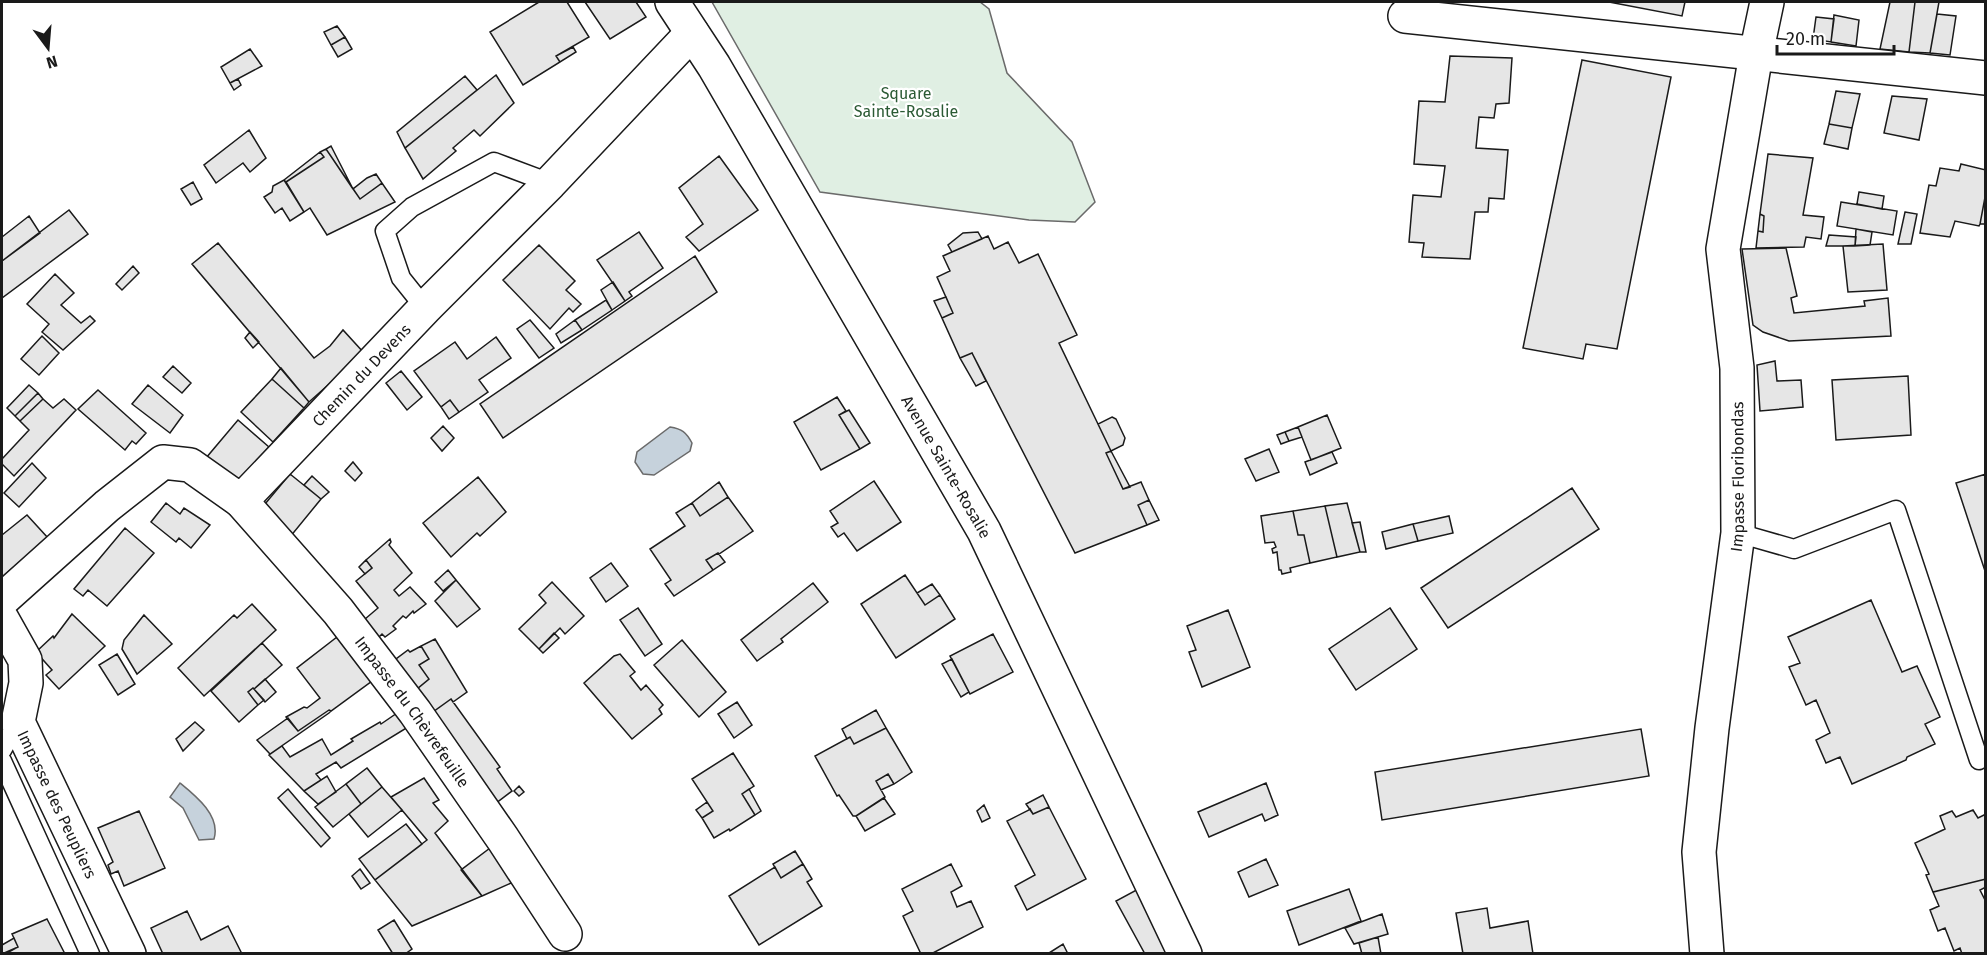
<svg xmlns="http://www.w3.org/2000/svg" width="1987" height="955" viewBox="0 0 1987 955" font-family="'Fira Sans',sans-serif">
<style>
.green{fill:#e0efe3;stroke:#6a6a6a;stroke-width:1.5}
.water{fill:#c6d2dc;stroke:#6a6a6a;stroke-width:1.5}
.building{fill:#e6e6e6;stroke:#1a1a1a;stroke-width:1.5}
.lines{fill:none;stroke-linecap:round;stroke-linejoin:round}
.service-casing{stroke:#1a1a1a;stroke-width:21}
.minor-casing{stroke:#1a1a1a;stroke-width:36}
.service{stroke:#fff;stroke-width:18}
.minor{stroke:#fff;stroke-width:33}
.labels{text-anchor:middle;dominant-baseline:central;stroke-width:4.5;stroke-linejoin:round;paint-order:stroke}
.park-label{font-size:16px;fill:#2b5a34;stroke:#fff}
.street-label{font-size:16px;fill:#1a1a1a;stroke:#fff}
</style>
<rect width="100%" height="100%" fill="#fff"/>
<path class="green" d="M712 2H980L989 9 1007 73 1072 142 1095 202 1075 222 1029 220 820 192Z"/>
<path class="water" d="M670 427C682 429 686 432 692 443L690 451 654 475 643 474 635 462 637 452Z
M180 783C196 796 221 816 214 839L199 840 183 808 170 797Z"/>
<path class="building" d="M539 2H567L589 37 556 56 560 62 523 85 490 32Z
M585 2H636L646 17 610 39Z
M1609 2H1685L1682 16Z
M1890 2H1915L1909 52 1880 49Z
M1915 2H1939L1930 53 1909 52Z
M1937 14 1956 16 1950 55 1930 53Z
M1834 15 1859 20 1856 46 1831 42Z
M1816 17 1834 19 1831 42 1813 39Z
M337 26 345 37 331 45 324 32Z
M345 37 352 49 338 57 331 45Z
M573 47 576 52 560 62 556 56Z
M250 49 262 66 230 83 221 67Z
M1450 56 1512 58 1509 103 1496 104 1494 118 1479 117 1476 148 1508 150 1504 199 1489 198 1488 212H1475L1470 259 1422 257 1424 243 1409 242 1413 195 1441 197 1445 166 1414 164 1419 101 1445 102Z
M1582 60 1671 77 1617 349 1586 344 1583 359 1523 348Z
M496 75 514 103 480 136 474 130 453 148 456 151 423 179 405 148Z
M465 76 477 90 405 148 397 132Z
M238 79 241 85 234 90 230 83Z
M1836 91 1860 94 1852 128 1829 124Z
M1892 96 1927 99 1919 140 1884 133Z
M1829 124 1852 128 1848 149 1824 144Z
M249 130 266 158 250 172 243 163 216 183 204 165Z
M331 146 353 189 326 149Z
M326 149 360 199 382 183 395 202 327 235 310 208 304 212 286 182 324 157 320 152Z
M320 152 324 157 286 182 284 180Z
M1768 154 1813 158 1803 215 1824 217 1821 239 1806 237 1804 247 1756 248 1758 231 1763 232 1764 216 1760 214Z
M719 156 758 210 699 251 686 237 703 224 679 188Z
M1961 164 1986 170V192L1980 224 1979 226 1955 221 1950 237 1920 233 1929 185 1936 186 1940 168 1959 171Z
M376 174 382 183 360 199 353 189 367 178Z
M284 180 304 212 290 221 282 208 275 213 264 197 272 192 273 186Z
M193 182 202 199 191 205 181 189Z
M1859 192 1884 196 1882 209 1857 204Z
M1986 192V224H1980Z
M1841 202 1897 211 1893 235 1837 226Z
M69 210 88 234 2 298V261Z
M1905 212 1917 214 1911 244H1898Z
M1760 214 1764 216 1763 232 1758 231Z
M29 216 40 233 2 261V237Z
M1856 229 1872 232 1870 245 1855 246Z
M639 232 663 268 629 292 632 296 625 301 597 260Z
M978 232 982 239 952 252 948 245 963 233Z
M1829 235 1856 237 1855 246H1826Z
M988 236 994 249 1008 242 1019 263 1038 254 1077 335 1059 343 1111 451 1106 453 1123 489 1141 482 1149 500 1138 505 1147 525 1075 553 972 353 960 358 942 318 953 313 937 277 950 271 943 256Z
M218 243 314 358 330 346 343 330 364 353 309 402 192 264Z
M1883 244 1887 290 1848 292 1843 246Z
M539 245 575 281 566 290 581 304 573 312 569 308 550 329 503 280Z
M1786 248 1797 296 1791 298 1794 313 1865 306 1864 301 1888 298 1891 336 1789 341 1763 332 1753 325 1742 249Z
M695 256 717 292 503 438 480 404Z
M133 266 139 273 122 290 116 284Z
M55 274 74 293 61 305 81 323 90 316 95 321 63 350 42 332 49 324 27 304Z
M613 282 625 301 612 310 601 290Z
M946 297 953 313 942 318 934 301Z
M606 300 612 310 582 330 575 320Z
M530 320 554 348 539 358 517 329Z
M575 320 582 330 561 343 556 334Z
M250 332 259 342 253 348 245 338Z
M42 336 59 353 39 375 21 359Z
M496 337 511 358 479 380 488 392 459 412 450 400 441 407 414 371 455 342 467 359Z
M972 353 986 381 976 386 960 358Z
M1775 361 1777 381 1801 380 1803 407 1760 411 1757 365Z
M173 366 191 383 182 393 163 377Z
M281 368 309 402 304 408 272 379Z
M401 371 422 397 407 410 386 383Z
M1908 376 1911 435 1836 440 1832 380Z
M272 379 304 408 273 442 241 412Z
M29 385 38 393 15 416 7 408Z
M148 385 183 415 170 433 132 404Z
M98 390 146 433 136 444 132 441 125 450 78 409Z
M38 393 43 399 20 421 15 416Z
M837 397 846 411 839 415 860 449 821 470 794 422Z
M43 399 53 408 64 399 76 410 14 476 2 464V459L29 430 20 421Z
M450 400 459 412 449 419 441 407Z
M849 410 870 443 860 449 839 415Z
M1327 415 1341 448 1311 460 1298 427Z
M1112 417 1116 419 1125 438 1123 445 1111 451 1098 424Z
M238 420 269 447 238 484 206 458Z
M443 426 454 438 442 451 431 438Z
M1298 427 1302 437 1289 441 1285 432Z
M1285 432 1289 441 1281 444 1277 435Z
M1269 449 1279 472 1256 481 1245 459Z
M1111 451 1130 487 1123 489 1106 453Z
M1332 452 1337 463 1310 475 1305 462Z
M353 462 362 473 355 481 345 471Z
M32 463 46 478 19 507 4 493Z
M290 474 321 499 290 537 260 510Z
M1986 474V574L1956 483Z
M312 476 329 492 321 499 304 485Z
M478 477 506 512 480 536 477 533 451 557 423 523Z
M874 481 901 522 857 551 844 533 838 537 831 527 838 523 830 511Z
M719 482 728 497 700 516 692 503Z
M1572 488 1599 529 1448 628 1421 588Z
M728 497 753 531 719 554 718 553 706 560 713 570 674 596 665 584 671 580 650 549 685 526 676 513 692 503 700 516Z
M1149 500 1159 520 1147 525 1138 505Z
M166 503 180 514 184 508 210 525 191 548 179 538 176 542 151 522Z
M1347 503 1360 552 1337 557 1325 506Z
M1325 506 1337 557 1310 563 1304 535H1298L1293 511Z
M1293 511 1298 535H1304L1310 563 1290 568 1291 572 1282 574 1281 570H1279L1277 552 1273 553 1272 549 1276 547 1274 542 1265 543 1261 516Z
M27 515 48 538 2 577V535Z
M1449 516 1453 533 1418 541 1413 524Z
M1360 522 1366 552H1360L1352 523Z
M1413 524 1418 541 1386 549 1382 532Z
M125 528 154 553 107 606 88 590 83 596 74 589Z
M390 539 391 542 389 545 412 573 394 590 399 596 410 587 426 604 414 613 413 611 406 618 403 616 393 626 396 629 385 637 382 634 373 643 358 625 378 608 356 581 372 568 366 560Z
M718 553 725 562 713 570 706 560Z
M366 560 372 568 365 574 359 567Z
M611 563 628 586 606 602 590 578Z
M448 570 456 580 443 591 435 582Z
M905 575 925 605 940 595 955 619 896 658 861 604Z
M456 580 480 609 457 627 435 601Z
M552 582 584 616 565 634 560 628 539 649 519 629 546 603 539 595Z
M813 583 828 602 781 639 783 642 757 661 741 640Z
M932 584 940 595 925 605 917 593Z
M1871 600 1902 672 1917 666 1940 717 1925 724 1935 744 1907 757 1906 760 1852 784 1840 757 1826 763 1816 740 1830 733 1816 700 1806 705 1789 667 1800 663 1788 637Z
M252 604 276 630 204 696 178 668 234 615 237 618Z
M638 608 662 644 645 656 620 620Z
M1390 608 1417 649 1356 690 1329 649Z
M1228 610 1250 667 1202 687 1189 652 1196 650 1187 626Z
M72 614 105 646 59 689 46 675 52 670 36 652 53 636 54 638Z
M144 615 172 644 137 674 122 649 124 640Z
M554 633 559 638 543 653 539 649Z
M993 634 1013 672 970 694 950 656Z
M337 637 372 681 331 711 329 710 298 731 286 717 304 707 307 708 320 698 297 668Z
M435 639 467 692 453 702 451 699 426 717 411 694 429 679 419 665 429 659 421 646Z
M682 640 726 692 699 717 654 665Z
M262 643 282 665 254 689 253 688 248 692 258 705 239 722 211 691Z
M421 646 429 659 419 665 429 679 411 694 388 665 408 650 410 652Z
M117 654 135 684 118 695 99 665Z
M620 654 635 672 630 676 641 690 646 685 663 705 659 709 662 714 632 739 584 683 614 656Z
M952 659 969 692 961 697 942 664Z
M265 679 276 692 265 702 254 689Z
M253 688 264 700 258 705 248 692Z
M451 699 500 767 497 769 512 791 487 810 426 717Z
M737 702 752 725 734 738 718 714Z
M403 709 413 724 341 768 336 762 316 774 321 780 304 791 269 755 282 746 290 757 322 739 331 755 353 741 351 739 380 722 381 724Z
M329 710 331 711 329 713 270 754 257 740 288 718 298 731Z
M876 710 886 728 854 744 850 737 847 739 842 729Z
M195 722 204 730 183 751 176 739Z
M886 728 912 772 894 784 888 774 876 781 885 797 856 816H853L839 795 837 796 815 756 850 737 854 744Z
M1641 729 1649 776 1382 820 1375 772Z
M733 753 754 786 742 794 755 815 730 831 729 829 714 838 702 818 713 811 692 779Z
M367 768 382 787 361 804 346 784Z
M888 774 894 784 881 790 876 781Z
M327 776 336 792 318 804 304 791Z
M424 778 439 800 433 803 448 821 435 833 482 896 412 926 375 880 427 840 391 797Z
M1266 783 1278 815 1265 821 1262 814 1209 837 1198 812Z
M346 784 361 804 333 827 315 807Z
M519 786 524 792 519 796 514 791Z
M382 787 402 810 368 837 349 814Z
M288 789 330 838 321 847 278 798Z
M749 789 761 811 755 815 742 794Z
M1043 795 1049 807 1033 814 1026 804Z
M884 798 895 814 865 831 856 816Z
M707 802 713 811 702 818 696 810Z
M984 805 990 818 982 822 977 811Z
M1049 807 1086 879 1027 910 1015 886 1035 875 1007 821 1029 810 1030 809 1033 814Z
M1973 810 1978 818 1986 814V879L1933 892 1926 875 1929 874 1915 843 1945 829 1940 816 1952 811 1956 817Z
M139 811 165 868 124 886 118 871 111 874 108 865 113 862 98 828Z
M406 824 422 844 375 880 359 859Z
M498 842 520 879 482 896 461 870Z
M795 851 803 864 781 878 773 864Z
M1266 859 1278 885 1249 897 1238 872Z
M803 864 812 879 807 882 822 906 759 945 729 896 775 867 781 878Z
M951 864 962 886 951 892 957 907 971 901 983 927 931 954H921L903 916 913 911 902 889Z
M360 869 370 883 361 889 352 876Z
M1986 879V887L1980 890 1986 902V954H1962L1960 948 1954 951 1945 928 1938 931 1930 910 1939 906 1933 892Z
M1142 887 1176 954H1145L1116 901Z
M1349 889 1361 921 1299 945 1287 911Z
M1487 908 1490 928 1528 921 1533 954H1463L1456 913Z
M187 911 201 940 228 926 242 954H163L151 928Z
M1382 914 1388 934 1354 944 1345 928Z
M47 919 65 954H5L18 947 12 934Z
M394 920 412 949 405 954H393L378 930Z
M1378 937 1381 954H1362L1359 943Z
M14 938 18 947 2 954V945Z
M1063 944 1068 954H1049V953Z"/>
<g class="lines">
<g class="service-casing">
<path id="service" d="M425 308 401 278 385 231 412 207 494 162 550 183
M1738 533 1794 549 1896 510 1979 760
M2 750 18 722
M2 761 90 954"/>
</g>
<g class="minor-casing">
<g id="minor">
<path id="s1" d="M672 2 714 66 984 531 1185 954"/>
<path d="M1405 16 1986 78"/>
<path id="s2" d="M241 501 338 611 415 712 503 839 565 934"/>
<path id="s3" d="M2 600 107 506 163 462 190 465 241 501 425 308 550 183 692 33"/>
<path id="s4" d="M2 619 25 660 26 683 18 722 129 954"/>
<path id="s5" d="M1707 954 1699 852 1712 728 1738 533 1737 368 1723 249 1756 54 1767 2"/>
</g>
</g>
<use href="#service" class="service"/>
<use href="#minor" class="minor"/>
</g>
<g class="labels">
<g class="park-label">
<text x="906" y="93">Square<tspan x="906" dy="18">Sainte-Rosalie</tspan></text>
</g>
<g class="street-label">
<text stroke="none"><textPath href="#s3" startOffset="476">Chemin du Devens</textPath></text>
<text stroke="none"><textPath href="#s1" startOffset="540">Avenue Sainte-Rosalie</textPath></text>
<text stroke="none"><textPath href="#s5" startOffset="480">Impasse Floribondas</textPath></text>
<text stroke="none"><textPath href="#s2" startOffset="272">Impasse du Chèvrefeuille</textPath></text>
<text stroke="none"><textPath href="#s4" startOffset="201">Impasse des Peupliers</textPath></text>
</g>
</g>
<rect width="1987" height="955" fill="none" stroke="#1a1a1a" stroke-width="6"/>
<g transform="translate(48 48) rotate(164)" stroke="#ffffff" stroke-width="4.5" paint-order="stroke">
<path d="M0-4.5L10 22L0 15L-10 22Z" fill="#1a1a1a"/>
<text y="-9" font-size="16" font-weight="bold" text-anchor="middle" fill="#1a1a1a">N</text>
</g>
<path d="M1777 45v9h117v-9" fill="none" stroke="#1a1a1a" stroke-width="3"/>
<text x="1786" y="45" font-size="18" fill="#1a1a1a" stroke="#ffffff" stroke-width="4.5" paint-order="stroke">20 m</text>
</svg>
